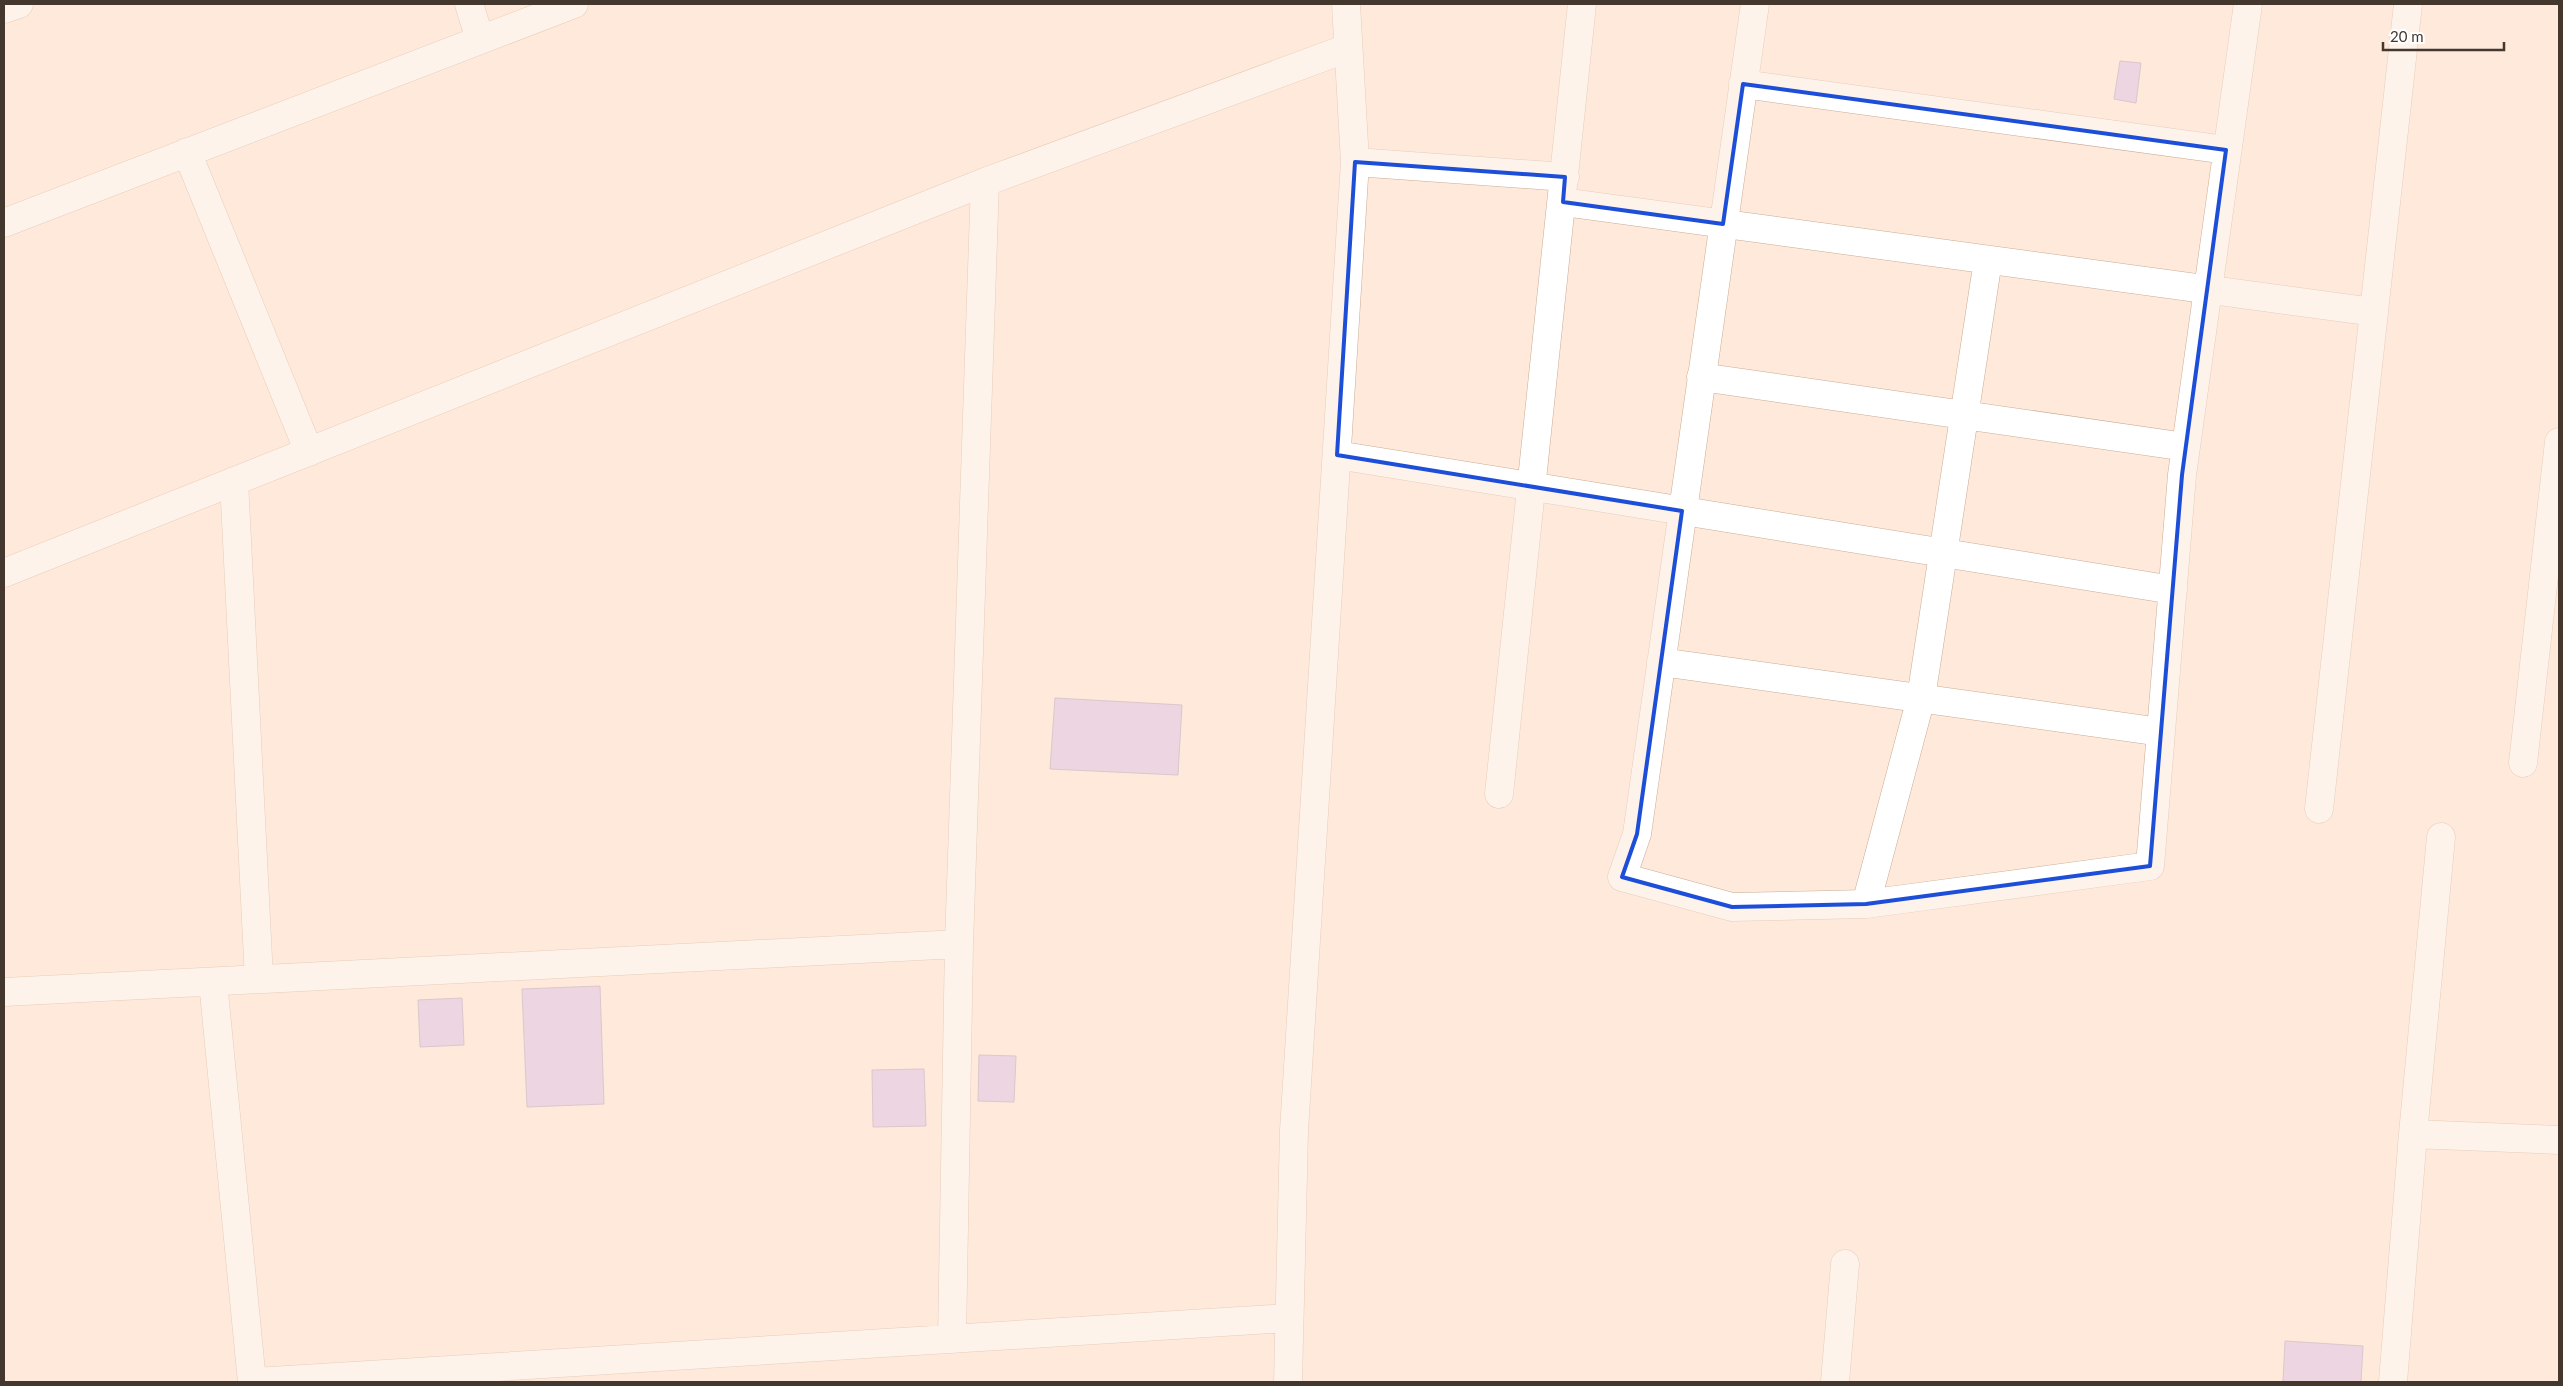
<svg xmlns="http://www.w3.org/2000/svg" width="2563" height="1386" viewBox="0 0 2563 1386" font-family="Lato,sans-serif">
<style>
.building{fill:#d9bfe8;stroke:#b19dbb}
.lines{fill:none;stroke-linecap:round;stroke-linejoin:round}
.minor-casing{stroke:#cbac95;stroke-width:29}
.minor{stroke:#fff;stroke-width:28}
.marked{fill:none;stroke:#1d4ed8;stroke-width:4;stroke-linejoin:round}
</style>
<rect width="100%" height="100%" fill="#fee9db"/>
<path class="building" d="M2120 61 2141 63 2136 103 2114 99Z
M1055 698 1182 705 1178 775 1050 769Z
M600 986 604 1104 527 1107 522 989Z
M462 998 464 1045 420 1047 418 1000Z
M979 1055 1016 1056 1014 1102 978 1101Z
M924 1069 926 1126 873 1127 872 1070Z
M2285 1341 2363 1346 2361 1382H2283Z"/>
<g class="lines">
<g class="minor-casing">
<path id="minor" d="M469 4 480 40
M1755 4 1637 834 1622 877 1732 907 1866 904 2150 866 2182 475 2248 4
M4 9 19 4
M1743 84 2226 150
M187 152 309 452
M1355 162 1565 177
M1563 202 2374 312
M4 223 574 4
M1701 377 2186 447
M1337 455 2173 590
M234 481 259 979
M4 573 985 182 1348 48
M1661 662 2161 732
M2523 763 2559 442
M1499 794 1582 4
M2319 809 2408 4
M2441 837 2413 1134 2559 1140
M1866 904 1921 698 1988 260
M213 982 252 1382
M4 992 959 944 985 182
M952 1339 959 944
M254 1382 1289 1318
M1288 1382 1294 1131 1355 162 1346 4
M1835 1382 1845 1264
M2393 1382 2413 1134"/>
</g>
<use href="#minor" class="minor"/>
</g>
<path d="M0 0H2563V1386H0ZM1743 84 2226 150 2182 475 2150 866 1866 904 1732 907 1622 877 1637 834 1682 511 1337 455 1355 162 1565 177 1563 202 1723 224Z" fill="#fee9db" fill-opacity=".55" fill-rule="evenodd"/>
<path class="marked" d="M1743 84 2226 150 2182 475 2150 866 1866 904 1732 907 1622 877 1637 834 1682 511 1337 455 1355 162 1565 177 1563 202 1723 224Z"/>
<rect width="2563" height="1386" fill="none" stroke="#44372e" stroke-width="10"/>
<path d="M2383 42v8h121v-8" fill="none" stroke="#44372e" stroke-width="2.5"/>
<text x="2390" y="42" font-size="15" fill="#44372e" stroke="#ffffff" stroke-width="4" paint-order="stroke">20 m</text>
</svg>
